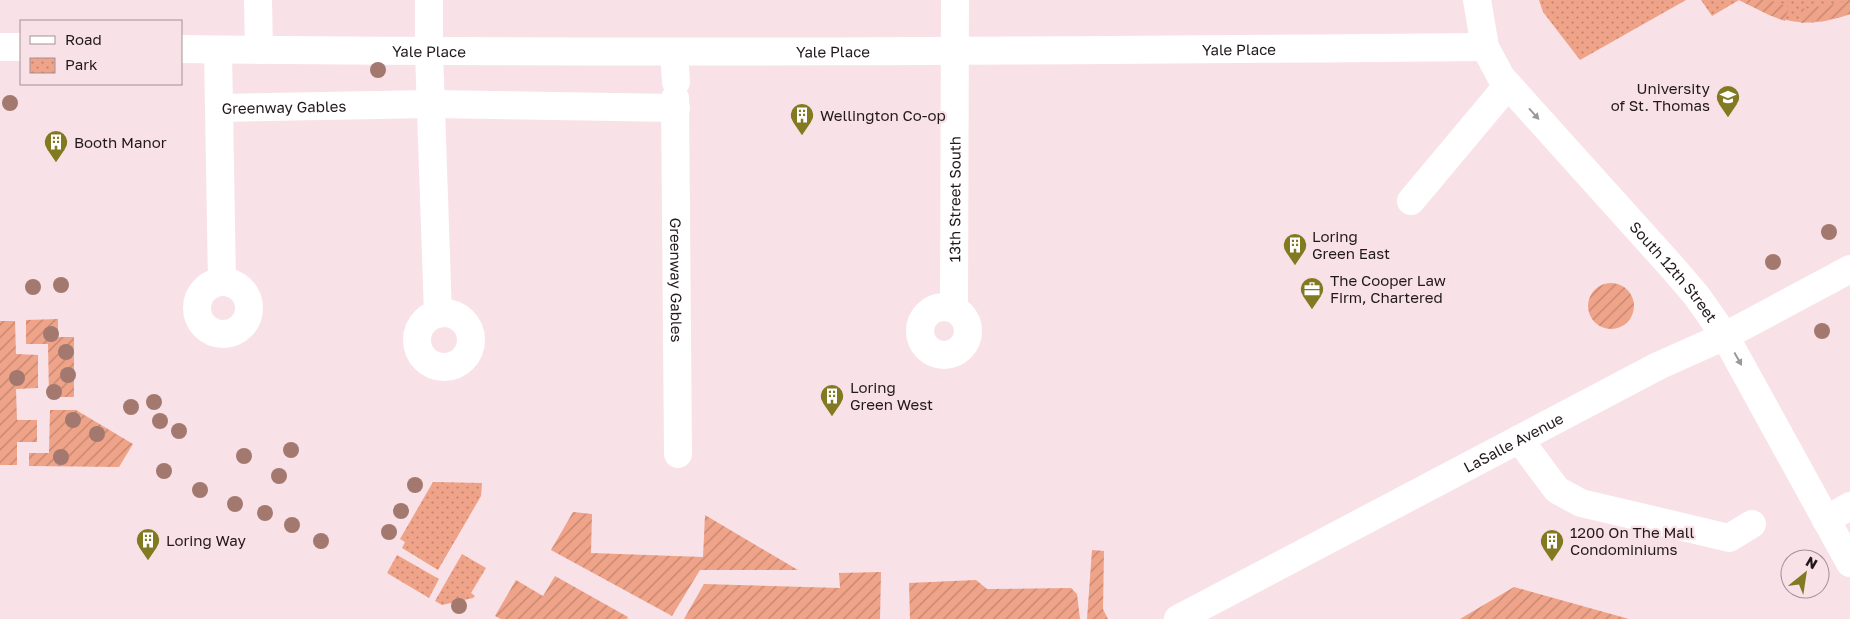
<svg xmlns="http://www.w3.org/2000/svg" width="1850" height="619" viewBox="0 0 1850 619" font-family="'Golos Text',sans-serif">
<style>
.park{fill:url(#park-dots)}
.garden{fill:url(#garden-furrows)}
.lines{fill:none;stroke-linecap:round;stroke-linejoin:round}
.minor{stroke:#fff;stroke-width:28}
.tree{fill:#a2786f}
.oneway{fill:#9b9898}
.labels{text-anchor:middle;dominant-baseline:central;stroke-width:4.5;stroke-linejoin:round;paint-order:stroke}
.street-label{font-size:15px;fill:#21191b;stroke:#f9e1e8}
.poi-label{font-size:15px;fill:#21191b;stroke:#f9e1e8;text-anchor:start}
</style>
<defs>
<pattern id="park-dots" width="8" height="8" patternUnits="userSpaceOnUse" patternTransform="scale(1.25)"><rect width="8" height="8" fill="#efa388"/><path d="M2 2h.1M6 6h.1" fill="none" stroke="#c1846e" stroke-width="1.8" stroke-linecap="round"/></pattern>
<pattern id="garden-furrows" width="10" height="10" patternUnits="userSpaceOnUse" patternTransform="scale(1.25)"><rect width="10" height="10" fill="#efa388"/><path d="M-1 1l2-2M0 10L10 0M9 11l2-2" fill="none" stroke="#c1846e"/></pattern>
</defs>
<rect width="100%" height="100%" fill="#f9e1e8"/>
<path class="park" d="M1539 0H1686L1580 60 1543 12Z
M1701 0H1850V14C1803 31 1781 21 1739 0L1712 16Z
M433 482 482 483 481 496 438 570 402 548 405 542 400 539Z
M462 554 486 568 471 593 475 596 473 598 442 605 435 601Z
M397 555 439 579 429 598 387 573Z"/>
<path class="garden" d="M1739 0H1769L1789 7 1785 21 1769 15Z
M1850 0V14L1841 17 1801 23V9L1828 6Z
M1588 306a23 23 0 1 1 46 0a23 23 0 1 1-46 0Z
M58 319V337H74V397H49L48 344H26V320Z
M0 321H15L16 354 38 355V388L16 389 17 420H37V442H17V465H0Z
M50 410H76L133 444 119 467 29 466V453H49Z
M573 512 592 514 591 553 703 557 705 515 798 570H700L672 616 551 550Z
M1092 550 1104 551 1103 609 1108 619H1087Z
M881 572 880 619H684L704 584 840 588 839 573Z
M555 576 628 617 627 619H501L495 616 516 580 543 596Z
M976 580 987 589 1071 588 1077 594 1080 619H910L909 583Z
M1514 587 1629 619H1460Z"/>
<g class="lines">
<g class="minor">
<path d="M258 0 259 50"/>
<path d="M429 0V52L438 314"/>
<path id="s1" d="M1477 0 1485 47 1501 77 1672 267 1696 295 1725 336 1850 563"/>
<path d="M0 47H21"/>
<path id="s2" d="M181 49C616 54 1051 51 1485 47"/>
<path d="M218 50 219 108"/>
<path d="M674 52 676 82"/>
<path id="s3" d="M675 98 678 454"/>
<path d="M1411 201 1508 85"/>
<path id="s4" d="M222 281 219 108 431 104 676 108"/>
<circle cx="223" cy="308" r="26"/>
<circle cx="944" cy="331" r="24"/>
<path id="s5" d="M954 309 955 0"/>
<circle cx="444" cy="340" r="27"/>
<path d="M1519 439 1557 490 1581 503 1729 538 1752 524"/>
<path d="M1826 520 1850 506"/>
<path id="s6" d="M1178 619 1658 366 1725 336 1850 269"/>
</g>
</g>
<g class="tree">
<circle cx="378" cy="70" r="8"/>
<circle cx="10" cy="103" r="8"/>
<circle cx="1829" cy="232" r="8"/>
<circle cx="1773" cy="262" r="8"/>
<circle cx="61" cy="285" r="8"/>
<circle cx="33" cy="287" r="8"/>
<circle cx="1822" cy="331" r="8"/>
<circle cx="51" cy="334" r="8"/>
<circle cx="66" cy="352" r="8"/>
<circle cx="68" cy="375" r="8"/>
<circle cx="17" cy="378" r="8"/>
<circle cx="54" cy="392" r="8"/>
<circle cx="154" cy="402" r="8"/>
<circle cx="131" cy="407" r="8"/>
<circle cx="73" cy="420" r="8"/>
<circle cx="160" cy="421" r="8"/>
<circle cx="179" cy="431" r="8"/>
<circle cx="97" cy="434" r="8"/>
<circle cx="291" cy="450" r="8"/>
<circle cx="244" cy="456" r="8"/>
<circle cx="61" cy="457" r="8"/>
<circle cx="164" cy="471" r="8"/>
<circle cx="279" cy="476" r="8"/>
<circle cx="415" cy="485" r="8"/>
<circle cx="200" cy="490" r="8"/>
<circle cx="235" cy="504" r="8"/>
<circle cx="401" cy="511" r="8"/>
<circle cx="265" cy="513" r="8"/>
<circle cx="292" cy="525" r="8"/>
<circle cx="389" cy="532" r="8"/>
<circle cx="321" cy="541" r="8"/>
<circle cx="459" cy="606" r="8"/>
</g>
<defs><path id="oneway-solid" d="M-6-.8H1V-3.2L6.5 0L1 3.2V.8H-6Z" transform="scale(1.25)"/></defs>
<g class="oneway">
<use href="#oneway-solid" transform="translate(1534 114) rotate(48)"/>
<use href="#oneway-solid" transform="translate(1738 359) rotate(61)"/>
</g>
<defs>
<g id="university-pin" transform="scale(1.25)"><path d="M0 17L-7.5 6A9.5 9.5 0 1 1 7.5 6Z" fill="#827a20" stroke="#f9e1e8"/><path d="M0-5L7-2L0 1L-7-2ZM-4 1L0 2.5L4 1V4Q0 6-4 4Z" fill="#fff"/></g>
<g id="building-pin" transform="scale(1.25)"><path d="M0 17L-7.5 6A9.5 9.5 0 1 1 7.5 6Z" fill="#827a20" stroke="#f9e1e8"/><path d="M-4-6H4V6H1V3H-1V6H-4ZM-2.5-4.3h1.7v1.8h-1.7ZM.8-4.3h1.7v1.8H.8ZM-2.5-1h1.7V.8h-1.7ZM.8-1h1.7V.8H.8Z" fill="#fff"/></g>
<g id="office-pin" transform="scale(1.25)"><path d="M0 17L-7.5 6A9.5 9.5 0 1 1 7.5 6Z" fill="#827a20" stroke="#f9e1e8"/><path d="M-6-3h4V-5.5h4V-3h4V5H-6ZM-1-4.5V-3h2v-1.5ZM-6 0V1H6V0Z" fill="#fff"/></g>
</defs>
<g fill-rule="evenodd">
<use href="#university-pin" x="1728" y="97"/>
<use href="#building-pin" x="802" y="115"/>
<use href="#building-pin" x="56" y="142"/>
<use href="#building-pin" x="1295" y="245"/>
<use href="#office-pin" x="1312" y="289"/>
<use href="#building-pin" x="832" y="396"/>
<use href="#building-pin" x="148" y="540"/>
<use href="#building-pin" x="1552" y="541"/>
</g>
<g class="labels">
<g class="street-label">
<text stroke="none"><textPath href="#s2" startOffset="1058">Yale Place</textPath></text>
<text stroke="none"><textPath href="#s2" startOffset="248">Yale Place</textPath></text>
<text stroke="none"><textPath href="#s2" startOffset="652">Yale Place</textPath></text>
<text stroke="none"><textPath href="#s4" startOffset="238">Greenway Gables</textPath></text>
<text stroke="none"><textPath href="#s5" startOffset="110">13th Street South</textPath></text>
<text stroke="none"><textPath href="#s1" startOffset="342">South 12th Street</textPath></text>
<text stroke="none"><textPath href="#s3" startOffset="182">Greenway Gables</textPath></text>
<text stroke="none"><textPath href="#s6" startOffset="379">LaSalle Avenue</textPath></text>
</g>
<g class="poi-label">
<text x="1710" y="88" text-anchor="end">University<tspan x="1710" dy="17">of St. Thomas</tspan></text>
<text x="820" y="115">Wellington Co-op</text>
<text x="74" y="142">Booth Manor</text>
<text x="1312" y="236">Loring<tspan x="1312" dy="17">Green East</tspan></text>
<text x="1330" y="280">The Cooper Law<tspan x="1330" dy="17">Firm, Chartered</tspan></text>
<text x="850" y="387">Loring<tspan x="850" dy="17">Green West</tspan></text>
<text x="1570" y="532">1200 On The Mall<tspan x="1570" dy="17">Condominiums</tspan></text>
<text x="166" y="540">Loring Way</text>
</g>
</g>
<rect x="20" y="20" width="162" height="65" fill="#f9e1e8" stroke="#a39196"/>
<rect x="30" y="36" width="25" height="8" fill="#ffffff" stroke="#a39196"/>
<text x="65" y="45" font-size="15" fill="#21191b">Road</text>
<rect x="30" y="58" width="25" height="15" fill="url(#park-dots)" stroke="#a39196"/>
<text x="65" y="70" font-size="15" fill="#21191b">Park</text>
<g transform="translate(1805 574) rotate(30)"><circle r="24" fill="#f9e1e8" stroke="#a39196"/>
<path d="M0-4L9 19L0 12L-9 19Z" fill="#827a20"/>
<text y="-8" font-size="14" font-weight="bold" text-anchor="middle" fill="#21191b">N</text>
</g>
</svg>
